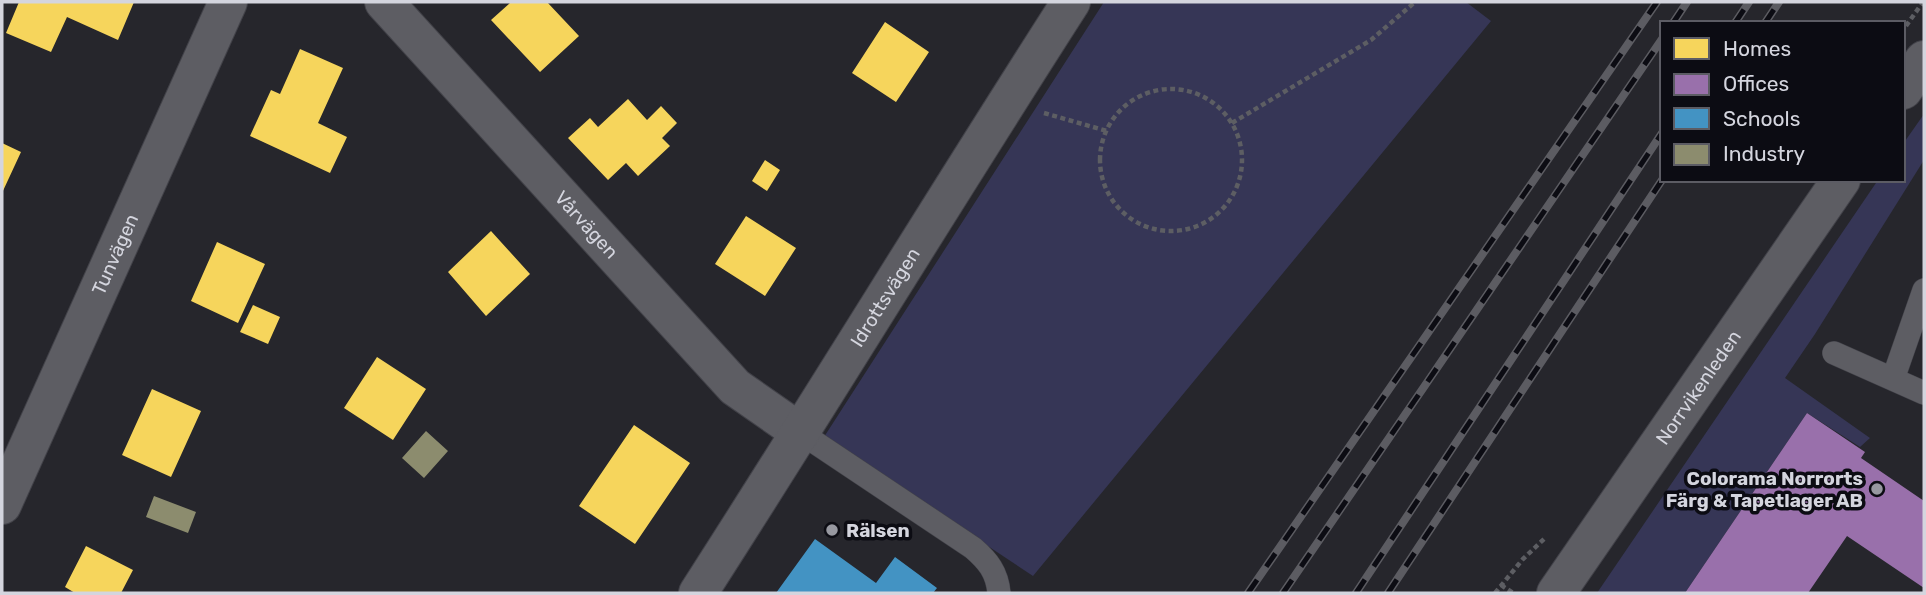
<svg xmlns="http://www.w3.org/2000/svg" width="1926" height="595" viewBox="0 0 1926 595" font-family="Rubik,sans-serif">
<style>
.green{fill:#363656}
.homes{fill:#f6d55c}
.offices{fill:#9970ab}
.schools{fill:#4393c3}
.industry{fill:#8c8c6e}
.lines{fill:none;stroke-linecap:round;stroke-linejoin:round}
.service-casing{stroke:#424249;stroke-width:24}
.minor-casing{stroke:#424249;stroke-width:40}
.secondary-casing{stroke:#424249;stroke-width:40}
.path{stroke:#5d5e63;stroke-width:4.5;stroke-dasharray:5 3.5;stroke-linecap:butt}
.service{stroke:#5d5d63;stroke-width:23}
.minor{stroke:#5d5d63;stroke-width:38}
.secondary{stroke:#5d5d63;stroke-width:38}
.rail-casing{stroke:#5c5c62;stroke-width:8}
.rail{stroke:#0c0c13;stroke-width:5;stroke-dasharray:16;stroke-linecap:butt}
.poi-dot{fill:#9798a0;stroke:#0c0c13;stroke-width:2.5}
.labels{text-anchor:middle;dominant-baseline:central;stroke-width:7;stroke-linejoin:round;paint-order:stroke}
.street-label{font-size:19px;fill:#d4d5de;stroke:#0c0c13}
.poi-label{font-size:19px;font-weight:bold;fill:#d4d5de;stroke:#0c0c13;text-anchor:end}
</style>
<rect width="100%" height="100%" fill="#26262c"/>
<path class="green" d="M1104 2H1466L1491 21 1033 576 824 437Z
M1924 114V160L1815 334 1785 378 1870 438 1860 447 1807 413 1685 593H1597L1878 180H1903V144Z"/>
<path class="homes" d="M19 2H134L118 40 67 17 51 52 6 33Z
M511 2H547L579 36 540 72 491 20Z
M885 22 929 52 896 102 852 73Z
M300 49 343 68 318 123 347 137 330 173 250 136 271 90 280 94Z
M628 99 647 120 661 106 677 123 662 138 670 146 638 176 626 163 608 180 568 138 590 118 598 127Z
M2 143 21 152 2 193Z
M765 160 780 170 767 191 752 181Z
M746 216 796 248 765 296 715 264Z
M491 231 530 274 486 316 448 272Z
M217 242 265 264 238 323 191 301Z
M253 305 280 317 268 344 240 332Z
M377 357 426 389 393 440 344 408Z
M152 389 201 411 171 477 122 455Z
M634 425 690 463 635 544 579 506Z
M86 546 133 570 121 593H75L65 587Z"/>
<path class="offices" d="M1807 413 1865 452 1861 458 1924 501V588L1847 536 1808 593H1685Z"/>
<path class="schools" d="M815 539 876 583 895 557 937 588 933 593H776Z"/>
<path class="industry" d="M426 431 448 451 424 478 402 458Z
M154 496 196 512 188 533 146 517Z"/>
<g class="lines">
<g class="service-casing">
<path id="service" d="M1834 353 1924 393
M1893 379 1924 290
M801 433 973 548C988 561 997 572 999 593"/>
</g>
<g class="minor-casing">
<g id="minor">
<path id="s1" d="M384 2 735 387 801 433"/>
<path id="s2" d="M2 505 228 2"/>
<path id="s3" d="M698 593C824 397 945 198 1071 2"/>
</g>
</g>
<g class="secondary-casing">
<g id="secondary">
<path d="M1903 90 1924 60"/>
<path id="s4" d="M1556 593 1841 180"/>
</g>
</g>
<path class="path" d="M1906 26 1923 2
M1100 160a71 71 0 1 1 142 0a71 71 0 1 1-142 0Z
M1044 113 1107 131
M1232 123 1371 40 1415 2
M1501 585 1513 593
M1495 593 1523 559 1544 539"/>
<use href="#service" class="service"/>
<use href="#minor" class="minor"/>
<use href="#secondary" class="secondary"/>
<g class="rail-casing">
<path id="rail" d="M1673 23 1687 2
M1735 23 1749 2
M1765 23 1779 2
M1248 593 1657 2
M1283 593 1662 39
M1356 593 1662 133
M1388 593 1662 180"/>
</g>
<use href="#rail" class="rail"/>
</g>
<g class="poi-dot">
<circle cx="1877" cy="489" r="7"/>
<circle cx="832" cy="530" r="7"/>
</g>
<g class="labels">
<g class="street-label">
<text stroke="none"><textPath href="#s1" startOffset="301">Vårvägen</textPath></text>
<text stroke="none"><textPath href="#s2" startOffset="275">Tunvägen</textPath></text>
<text stroke="none"><textPath href="#s3" startOffset="350">Idrottsvägen</textPath></text>
<text stroke="none"><textPath href="#s4" startOffset="250">Norrvikenleden</textPath></text>
</g>
<g class="poi-label">
<text x="1863" y="478">Colorama Norrorts<tspan x="1863" dy="22">Färg &amp; Tapetlager AB</tspan></text>
<text x="846" y="530" text-anchor="start">Rälsen</text>
</g>
</g>
<rect width="1926" height="595" fill="none" stroke="#d4d5de" stroke-width="7"/>
<rect x="1660" y="21" width="245" height="161" fill="#0c0c13" stroke="#5c5c64" stroke-width="2"/>
<rect x="1674" y="38" width="35" height="21" fill="#f6d55c" stroke="#5c5c64" stroke-width="2"/>
<text x="1723" y="56" font-size="21" fill="#d4d5de">Homes</text>
<rect x="1674" y="74" width="35" height="21" fill="#9970ab" stroke="#5c5c64" stroke-width="2"/>
<text x="1723" y="91" font-size="21" fill="#d4d5de">Offices</text>
<rect x="1674" y="108" width="35" height="21" fill="#4393c3" stroke="#5c5c64" stroke-width="2"/>
<text x="1723" y="126" font-size="21" fill="#d4d5de">Schools</text>
<rect x="1674" y="144" width="35" height="21" fill="#8c8c6e" stroke="#5c5c64" stroke-width="2"/>
<text x="1723" y="161" font-size="21" fill="#d4d5de">Industry</text>
</svg>
